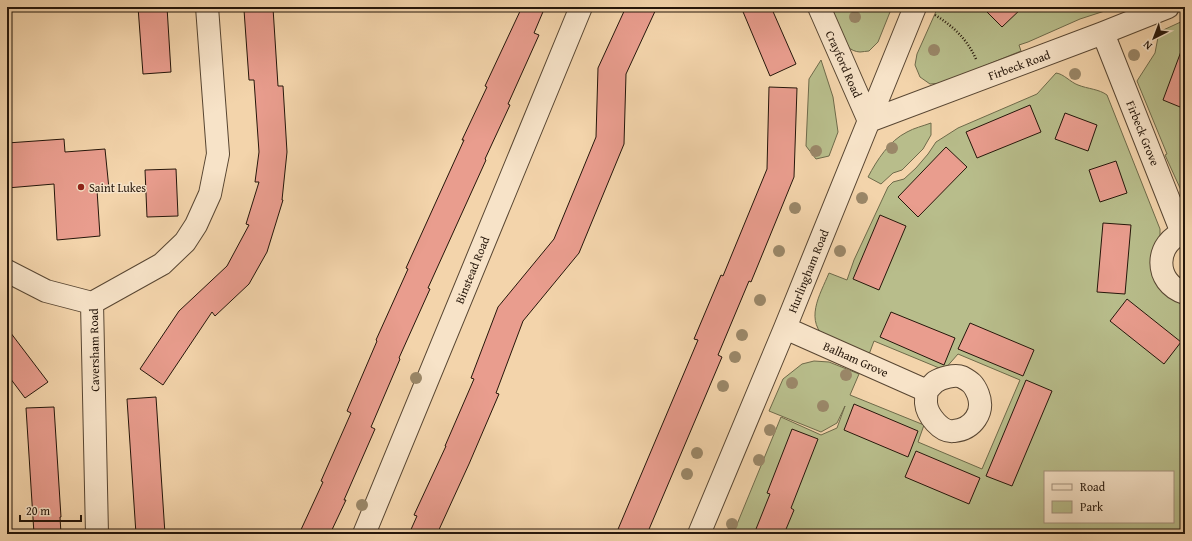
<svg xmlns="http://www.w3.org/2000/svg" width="1192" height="541" viewBox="0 0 1192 541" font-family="'Gentium Book Plus',serif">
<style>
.green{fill:#b8bd8b;stroke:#6e6a4a;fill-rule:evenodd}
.building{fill:#e99d8e;stroke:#25160a}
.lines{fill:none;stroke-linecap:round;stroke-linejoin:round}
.street-casing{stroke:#584632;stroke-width:24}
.path{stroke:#25160a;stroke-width:2.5;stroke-dasharray:1 2;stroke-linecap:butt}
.street{stroke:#f7e3c8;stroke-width:22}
.tree{fill:#9a8768}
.poi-dot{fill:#8f2418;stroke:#f7e3c8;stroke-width:1.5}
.labels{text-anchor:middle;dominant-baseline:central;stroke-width:3;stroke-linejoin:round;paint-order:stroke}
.street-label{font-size:12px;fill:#25160a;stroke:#f7e3c8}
.poi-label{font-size:12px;fill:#25160a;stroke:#f7e3c8;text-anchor:start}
</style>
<rect width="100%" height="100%" fill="#f3d4ab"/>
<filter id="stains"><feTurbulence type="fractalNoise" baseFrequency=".005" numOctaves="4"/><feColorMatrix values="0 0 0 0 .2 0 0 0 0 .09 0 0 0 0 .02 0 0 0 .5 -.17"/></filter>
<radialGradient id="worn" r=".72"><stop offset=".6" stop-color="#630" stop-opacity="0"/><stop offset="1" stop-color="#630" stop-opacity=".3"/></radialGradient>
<path class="green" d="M830 7H892L878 42 869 51C866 51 863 52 860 52 840 51 836 22 830 7Z
M938 7H1117L1080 19 1028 42 1019 45 1021 51 942 83 930 84 920 77 915 65 917 54Z
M1185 20V199L1165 155 1167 154 1137 81 1155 53 1159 32Z
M821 60 833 97 838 132 829 156 816 159 806 146 809 79Z
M1056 73C1064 74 1070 82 1078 85 1088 89 1099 89 1107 95L1160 229V236L1157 242 1185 303V534H733L781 417 821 435 837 428 845 406 837 423 821 432 769 411 783 379 802 364 814 361 829 362 859 374 850 395 924 425 918 442 982 469 1020 380 958 354 944 370 874 341 868 357C858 353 835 345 828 340 803 321 820 295 829 273L847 280 854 260 888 187 893 182 904 179 916 168 928 154 936 142 958 128 1037 94ZM1045 472H1173V522H1045Z
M931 123V135L923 149 902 170 893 173 881 184 868 177C877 160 889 141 907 132 914 128 923 126 931 123Z"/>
<path class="building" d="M138 7H167L171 72 143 74Z
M522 7H545L534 33 539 35 508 104 510 105 485 159 486 160 428 288 430 289 399 358 400 359 371 427 375 429 344 500H346L330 534H299L323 482 321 481 351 413 347 411 377 341 376 340 408 269 406 268 464 140H462L487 87 485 86Z
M626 7H657L626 74 624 144 579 253 523 321 496 393 499 394 469 464 437 534H409L417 516 414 515 446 446H445L474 379 471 378 498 307 554 239 580 176 596 137 598 68Z
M741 7H771L796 64 770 76Z
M982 7H1023L1002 27Z
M273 8 278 86H283L287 152 282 200H283L267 252 249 284 215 316 212 312 163 385 140 369 179 311 227 266 249 225 246 224 259 182H255L259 152 254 80H249L244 10Z
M1183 46 1185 47V109L1163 100Z
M769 87 797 88 794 177 758 265 751 282 749 281 718 355 722 357 647 534H616L698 340 694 339 721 275 723 276 732 254 767 169Z
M1030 105 1041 132 977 158 966 132Z
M1065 113 1097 125 1088 151 1055 139Z
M64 139 65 152 105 149 109 189 97 190 100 236 57 240 54 184 7 188V143Z
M946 147 967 167 918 217 898 197Z
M1116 161 1127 193 1100 202 1089 170Z
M176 169 178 216 147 217 145 170Z
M880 215 906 226 879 290 853 279Z
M1103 223 1131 225 1125 294 1097 292Z
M1127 299 1181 342 1164 364 1110 321Z
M891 312 955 338 944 365 880 337Z
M970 323 1034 350 1023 376 958 349Z
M7 328 48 382 25 398 7 374Z
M1026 380 1052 391 1012 486 986 476Z
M156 397 165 534H136L127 399Z
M854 404 918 431 908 457 844 430Z
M54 407 61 517H60L61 534H34L26 408Z
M792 429 818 439 791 508 794 510 784 534H754L770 494 767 493Z
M916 451 980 478 969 504 905 477Z"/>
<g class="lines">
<g class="street-casing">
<path id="street" d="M819 7 869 121 1103 33 1168 7
M1103 33 1182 233
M1185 232C1154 242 1153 283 1185 293
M7 271 46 291 92 303
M785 328 927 391C926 395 926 399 926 403 927 415 941 433 954 431 973 429 985 412 978 394 974 384 971 382 962 377 955 374 941 378 935 382 932 385 929 388 927 391
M97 534 92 303 162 264 185 242 196 225 210 194 218 154 207 7
M364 534 581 7
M699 534 785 328 915 7"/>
</g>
<path class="path" d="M935 15C953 26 967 39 976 59"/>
<use href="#street" class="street"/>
</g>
<g class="tree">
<circle cx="855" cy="17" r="6"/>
<circle cx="934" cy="50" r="6"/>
<circle cx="1134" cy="55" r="6"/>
<circle cx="1075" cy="74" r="6"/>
<circle cx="892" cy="148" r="6"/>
<circle cx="816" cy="151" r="6"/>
<circle cx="862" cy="198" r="6"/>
<circle cx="795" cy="208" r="6"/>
<circle cx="779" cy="251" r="6"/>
<circle cx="840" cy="251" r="6"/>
<circle cx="760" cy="300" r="6"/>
<circle cx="742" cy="335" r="6"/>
<circle cx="735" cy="357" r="6"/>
<circle cx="846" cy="375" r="6"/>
<circle cx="416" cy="378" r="6"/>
<circle cx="792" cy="383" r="6"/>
<circle cx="723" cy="386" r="6"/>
<circle cx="823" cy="406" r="6"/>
<circle cx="770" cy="430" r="6"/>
<circle cx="697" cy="453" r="6"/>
<circle cx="759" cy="460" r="6"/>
<circle cx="687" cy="474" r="6"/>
<circle cx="362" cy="505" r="6"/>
<circle cx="732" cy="524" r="6"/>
</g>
<circle class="poi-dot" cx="81" cy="187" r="4"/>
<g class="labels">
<g class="street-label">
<text transform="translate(844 64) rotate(66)">Crayford Road</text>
<text transform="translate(1019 65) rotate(-20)">Firbeck Road</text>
<text transform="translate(1143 133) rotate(68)">Firbeck Grove</text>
<text transform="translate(472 270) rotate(-68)">Binstead Road</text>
<text transform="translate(808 271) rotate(-68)">Hurlingham Road</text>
<text transform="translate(94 350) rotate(-91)">Caversham Road</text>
<text transform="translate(856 359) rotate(24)">Balham Grove</text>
</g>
<g class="poi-label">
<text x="89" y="187">Saint Lukes</text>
</g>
</g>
<rect width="1192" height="541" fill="none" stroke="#f3d4ab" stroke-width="24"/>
<rect x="8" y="8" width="1176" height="525" fill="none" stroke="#25160a" stroke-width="2"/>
<rect x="12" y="12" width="1168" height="517" fill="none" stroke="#25160a"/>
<rect x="1044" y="471" width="130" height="52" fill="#f7e3c8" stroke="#a3917c"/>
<rect x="1052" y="484" width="20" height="6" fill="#f7e3c8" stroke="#a3917c"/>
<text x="1080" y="491" font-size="12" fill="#25160a">Road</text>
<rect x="1052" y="501" width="20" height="12" fill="#b8bd8b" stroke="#a3917c"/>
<text x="1080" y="511" font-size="12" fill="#25160a">Park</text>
<g transform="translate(1154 38) rotate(222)" stroke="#f7e3c8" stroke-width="3" paint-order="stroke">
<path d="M0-3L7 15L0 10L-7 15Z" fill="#25160a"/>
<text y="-6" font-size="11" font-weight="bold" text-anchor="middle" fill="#25160a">N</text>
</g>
<path d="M20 515v6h61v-6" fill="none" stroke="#25160a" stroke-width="2"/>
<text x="26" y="515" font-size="12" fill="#25160a" stroke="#f7e3c8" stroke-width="3" paint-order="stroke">20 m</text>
<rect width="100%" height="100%" filter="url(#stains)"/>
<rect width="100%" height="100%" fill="url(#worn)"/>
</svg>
